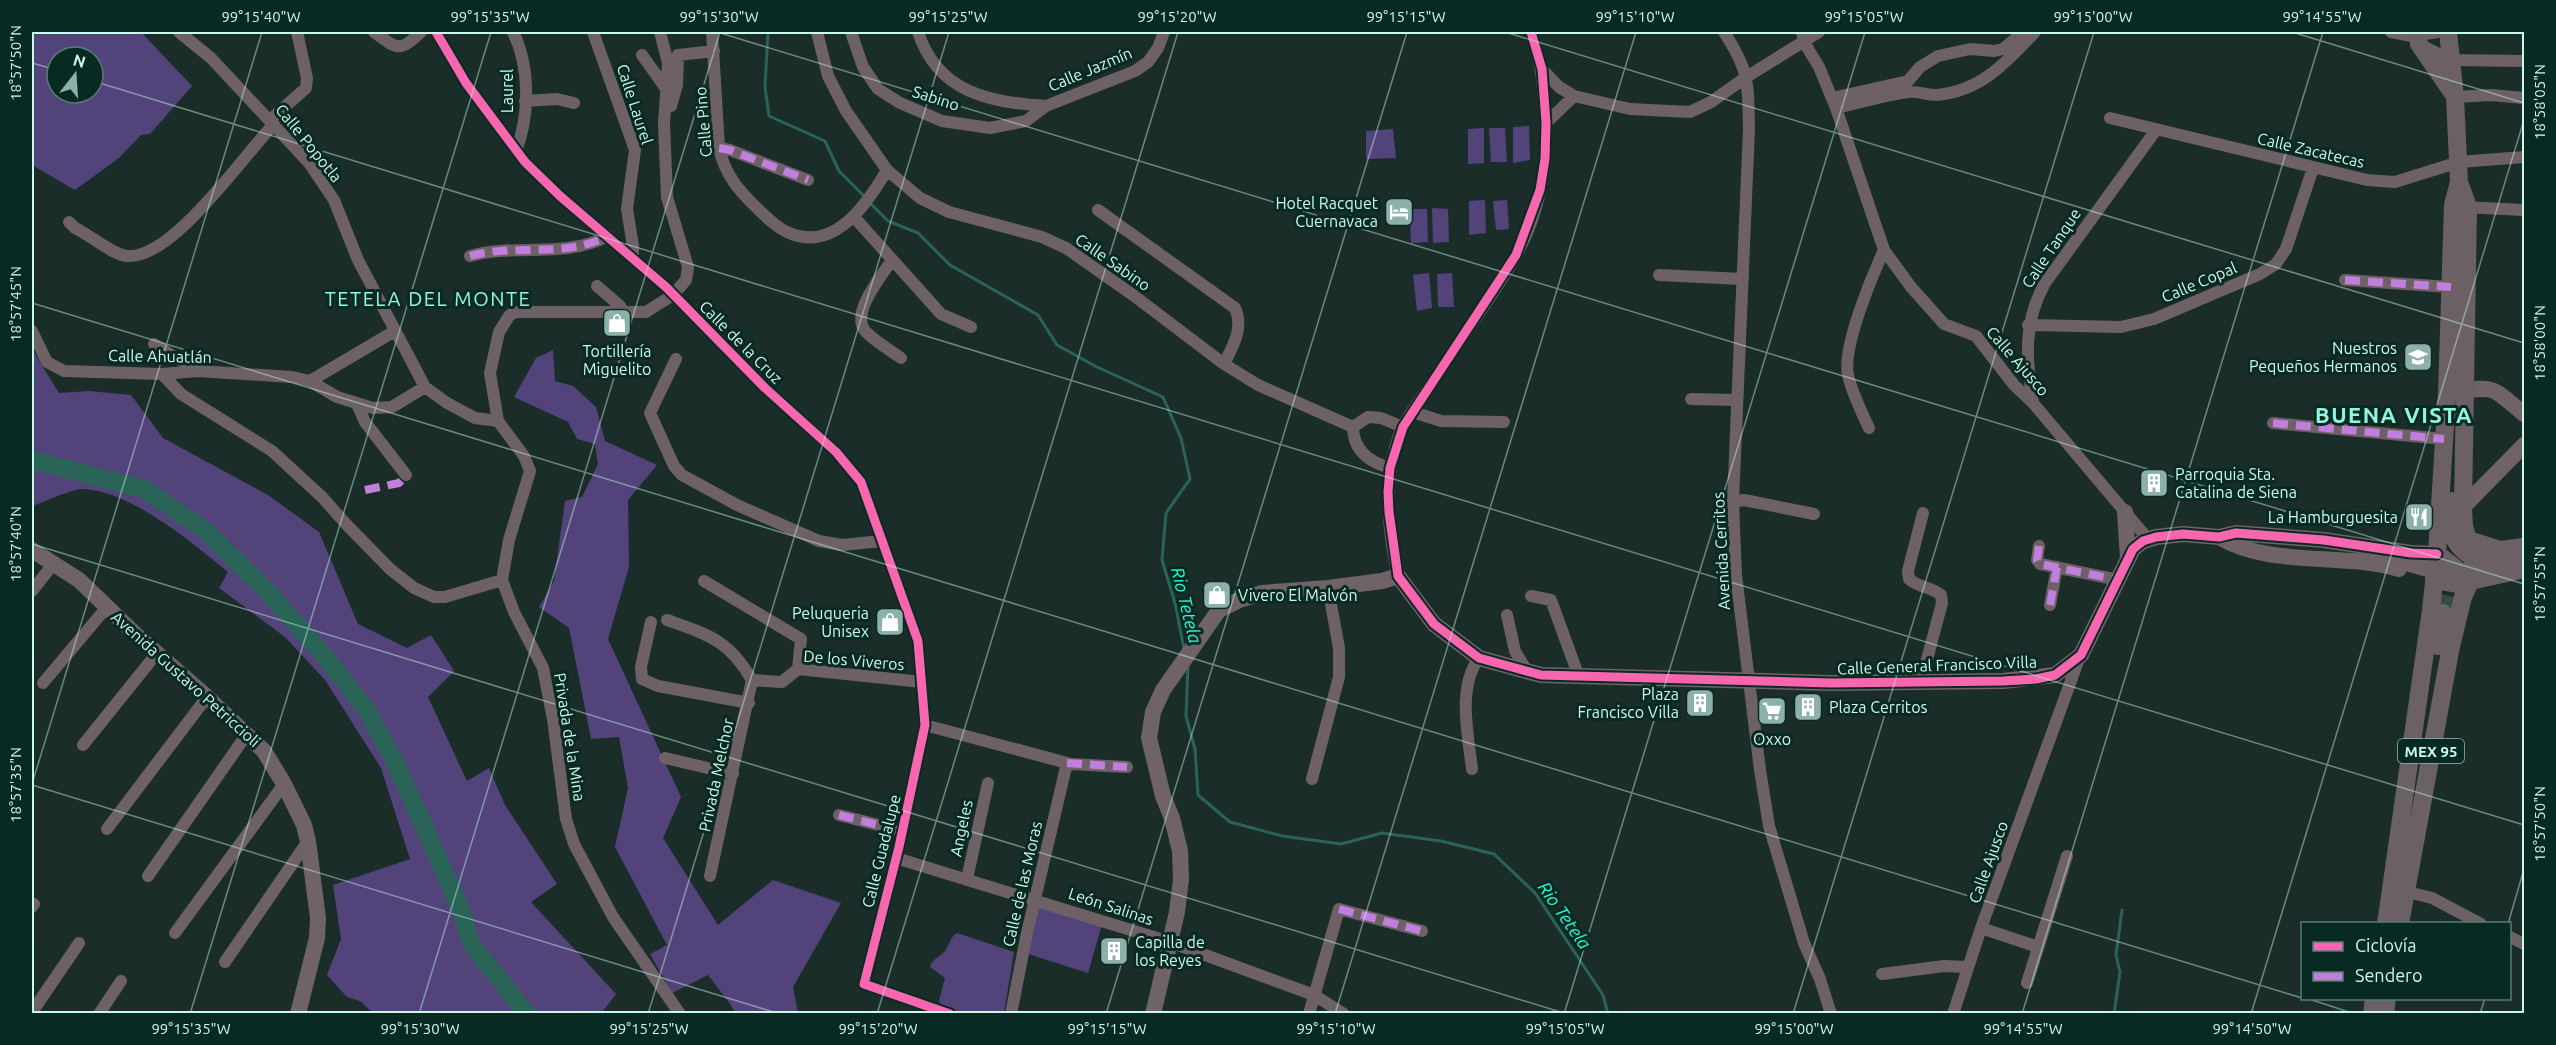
<svg xmlns="http://www.w3.org/2000/svg" width="2556" height="1045" viewBox="0 0 2556 1045" font-family="Ubuntu,sans-serif">
<style>
.green{fill:#52437b;fill-rule:evenodd}
.lines{fill:none;stroke-linecap:round;stroke-linejoin:round}
.stream{stroke:#2a6456;stroke-width:3}
.river{stroke:#2a6456;stroke-width:18}
.primary-tunnel{stroke:#354b46;stroke-width:18;stroke-dasharray:18 9;stroke-linecap:butt}
.street{stroke:#6e6166;stroke-width:12}
.secondary{stroke:#6f6368;stroke-width:16}
.primary{stroke:#6a6065;stroke-width:18}
.quiet{stroke:#c07fdc;stroke-width:8;stroke-dasharray:15 8;stroke-linecap:butt}
.cycleway-casing{stroke:#092a23;stroke-width:13}
.cycleway{stroke:#f766af;stroke-width:9}
.ticks{fill:none;stroke:#caf8ec;stroke-width:1.5;stroke-opacity:0.45}
.labels{text-anchor:middle;dominant-baseline:central;stroke-width:6;stroke-linejoin:round;paint-order:stroke}
.shield{fill:#092a23;stroke:#90bab0;stroke-width:1.5}
.shield-label{font-size:15px;font-weight:bold;fill:#caf8ec}
.street-label{font-size:16px;fill:#caf8ec;stroke:#092a23}
.poi-label{font-size:16px;fill:#caf8ec;stroke:#092a23;text-anchor:end}
.water-label{font-size:18px;font-style:italic;fill:#2afbd6;stroke:#092a23}
.quarter-label{font-size:20px;letter-spacing:1.5px;fill:#92f5dd;stroke:#092a23}
.district-label{font-size:22px;font-weight:bold;letter-spacing:1.5px;fill:#92f5dd;stroke:#092a23}
.neatline{fill:none;stroke:#caf8ec;stroke-width:2}
.ticks-label{font-size:15px;text-anchor:middle;fill:#caf8ec}
</style>
<rect width="100%" height="100%" fill="#1b2d29"/>
<path class="green" d="M32 32H141L192 86 150 134 141 135 119 158 75 190 32 165ZM57 57H93V93H57Z
M1529 126 1530 160 1513 163V127Z
M1484 128V163L1468 164V129Z
M1489 128H1505L1507 162H1491Z
M1393 129 1396 158 1366 159V131Z
M1485 200 1486 233 1469 235V201Z
M1507 200 1509 229 1496 230 1493 201Z
M1432 208 1448 209 1449 242 1433 243Z
M1410 209H1427L1428 242 1411 243Z
M1429 273 1432 308 1417 311 1413 275Z
M1452 273 1454 307H1438L1437 274Z
M32 349 59 393 89 391 131 395 163 438 268 495 319 532 358 624 407 648 431 635 454 671 428 697 467 781 489 768 505 805 557 884 531 902 616 994 603 1011 604 1013H373L360 1001 347 997 327 975 341 939 333 885 410 859 381 768 325 680 285 637 219 588 228 572C191 542 134 493 85 489 72 488 45 502 32 506Z
M553 350 555 381 573 386 596 407 605 441 657 465 628 500 629 567 608 639 681 797 663 838 718 925 773 880 841 903 793 987 798 1013H735L731 1005 708 975 672 993 650 954 667 945 615 847 628 788 619 737 591 739 569 628 539 607 554 581 565 501 582 497 598 464 595 444 577 439 568 422 514 397 536 358Z
M1037 904 1102 924 1088 973 1025 953Z
M957 933 1014 952 1004 1013 951 1014 943 1011 939 1001 945 978 930 967C933 958 939 958 945 951 950 945 949 938 957 933Z"/>
<g class="lines">
<path class="stream" d="M768 32 765 87 769 116 825 141 839 171 866 198
M870 203 888 221 918 233 950 265 1038 315 1057 345 1095 366 1163 397 1181 438 1190 479 1166 513 1162 560 1175 603 1184 649
M1188 664 1186 716 1195 749 1198 795 1230 822 1282 836 1341 844 1382 833 1441 841 1494 854 1535 893 1603 995 1608 1014
M2114 1014 2120 972 2116 955 2122 910"/>
<path class="river" d="M32 460 144 489 206 531 269 593 327 659 367 710 397 766 461 910 471 944 527 1014"/>
<path class="primary-tunnel" d="M2443 613 2448 587 2456 571"/>
<path class="street" d="M179 32 211 58 309 163 334 200 358 260 425 387 447 403 475 418 498 421
M374 32C397 48 398 54 421 32
M436 32 466 83 525 162 560 196 666 287 765 388 836 452 861 482 918 641 925 725 899 847 864 984 950 1014
M513 32C530 66 530 115 516 151
M593 32 635 150 627 209 633 246V259
M660 32 668 63 664 124 667 197 688 267 686 280 673 295 646 312H515L509 316 499 332 490 373 498 421 524 456 530 471 509 540 502 580 514 612 543 668 553 719 566 819 574 844 613 917 680 1014
M712 32 719 148C725 175 739 191 758 209 767 218 776 227 787 232 834 254 867 204 887 170
M817 32 828 76 846 111 887 170 920 198 949 212 1042 237 1066 248 1133 295 1224 364 1258 385 1353 427
M851 32 863 67 878 89 900 103 942 121 990 128 1026 121 1046 106 1135 71 1148 62 1158 48 1164 32
M918 32C938 93 989 102 1046 106
M1724 32C1750 72 1748 83 1749 129L1733 502 1736 575 1760 770 1769 826 1804 943 1820 979 1831 1014
M1802 32 1804 42 1819 67 1836 108 1884 250 1911 287 1944 324 1976 336 2014 385 2033 403 2148 539
M2391 32 2412 36 2438 32
M2412 36 2419 44 2451 60 2524 61
M642 55 667 90
M1542 69 1559 87 1574 96 1630 109 1690 112 1711 102 1748 76 1819 32
M2455 97 2491 95 2524 98
M1832 98 1908 81 1920 67 1938 56 1970 49 1994 51 2003 49 2023 32
M525 101 557 99 574 103
M671 106 677 85 678 55 714 51
M1836 108C1860 103 1884 95 1909 92 1917 91 1927 95 1936 95 1980 92 2007 62 2035 32
M2110 118 2367 180 2395 182 2459 162 2524 157
M270 120 306 88 307 78 297 32
M1546 123 1574 96
M719 148 730 150 808 180
M2463 207 2524 210
M1098 210 1235 308C1244 328 1233 346 1224 364
M854 217 941 314 971 327
M69 222 75 228C90 235 113 255 127 256 172 260 244 155 274 124
M470 256C515 243 564 259 608 236
M892 260C882 275 849 314 866 332 876 342 890 350 901 358
M1659 275 1743 279
M2345 280 2451 287
M597 286 620 306 624 313
M2028 325 2121 327 2154 319 2260 274 2276 264 2286 249 2313 168
M32 331 47 362 64 371 162 374 197 371 292 377 310 381 337 397 373 408 392 407 425 387
M154 344 197 371
M676 359 650 413 674 466 682 475 737 505 819 541 842 545 882 541
M162 374 181 394 272 451 322 497 346 524 390 569 414 588 434 597H445L502 580
M310 381 395 331
M1691 399 1737 400
M2033 403C2026 360 2023 322 2045 283L2156 130
M357 404 365 422 406 475
M1413 412 1441 421 1504 422
M2273 423 2444 439
M1869 428C1861 411 1852 393 1848 375 1842 348 1872 276 1884 250
M1390 468C1369 462 1353 450 1353 427L1368 417 1381 418 1403 427
M1733 502 1744 500 1814 514
M2039 546 2037 560 2040 564 2119 580
M1398 576C1387 527 1382 475 1402 428 1411 410 1426 392 1437 375 1462 335 1492 298 1515 257 1540 215 1549 160 1545 112 1543 85 1541 57 1531 32
M704 581 801 639 798 669
M32 591 54 563
M1531 596 1551 600 1579 677
M2050 605 2057 567
M1507 615 1515 651 1528 673
M667 620C709 635 729 640 752 680
M651 622 641 667 642 679 658 686 749 703
M752 680 782 682 798 669 922 682
M1921 682 1942 603 1941 595C1931 587 1918 587 1909 579L1908 571 1923 513
M43 683 107 607
M925 725 1071 764 1127 767
M83 745 157 653
M665 758 733 774
M1472 769C1468 734 1457 688 1479 658
M1312 779 1339 677V648L1328 588
M839 815 902 831
M107 829 207 697
M896 858 1170 942 1314 995 1344 1014
M148 876 247 734
M710 876 752 680
M967 879 988 783
M2399 890 2432 898 2481 924
M32 907 34 904
M1981 928 2038 947
M175 933 284 784
M2510 937 2524 944
M225 962 308 841
M1882 974 1944 966 1967 967
M2027 983 2067 856
M32 1012 79 943
M99 1014 121 981
M1011 1014 1027 933 1067 763
M1309 1014 1339 909 1422 931
M1953 1014 1981 928 2080 656"/>
<path class="secondary" d="M2454 392C2497 385 2492 388 2524 414
M2463 507 2524 445
M2125 512 2128 559
M2219 537C2270 568 2343 552 2399 569
M32 550 79 580 135 634 207 697 264 751 284 784 304 825 308 841 318 918 317 938 298 1014
M2386 557 2448 575
M1153 1014 1177 912 1181 879 1180 851 1172 818 1163 796 1149 738 1153 712 1163 690 1219 610 1239 600 1262 593 1328 588 1382 581 1398 576 1434 624 1479 658 1541 675 1831 683 2003 681 2055 675 2081 655 2133 549 2143 541 2156 537 2183 534 2219 537 2236 533 2324 540 2411 553 2437 554"/>
<path class="primary" d="M2419 44 2452 92
M2451 501C2450 513 2449 527 2454 538 2467 563 2500 567 2524 562
M2469 540 2500 550 2524 547
M2437 554 2472 581
M2434 580 2457 584 2520 570
M2438 646 2443 613
M2386 924 2431 610 2437 554 2447 393 2453 205 2459 182
M2400 924 2451 646 2463 597 2474 573 2473 558 2464 526 2463 507 2468 207 2459 182 2455 97 2448 32
M2372 1014 2374 998
M2385 1014 2387 998"/>
<path class="quiet" d="M719 148 730 150 808 180
M470 256C515 243 564 259 608 236
M2345 280 2451 287
M2273 423 2444 439
M365 490 399 483 406 475
M2039 546 2037 560 2040 564 2119 580
M2050 605 2057 567
M1067 763 1127 767
M839 815 902 831
M1339 909 1422 931"/>
<g class="cycleway-casing">
<path id="cycleway" d="M436 32 466 83 525 162 560 196 666 287 765 388 836 452 861 482 918 641 925 725 899 847 864 984 950 1014
M1531 32 1542 69 1546 123 1545 159 1540 190 1516 255 1403 427 1390 468 1388 492 1389 512 1398 576 1434 624 1479 658 1541 675 1831 683 2003 681 2036 679 2055 675 2081 655 2133 549 2143 541 2156 537 2183 534 2219 537 2236 533 2324 540 2411 553 2437 554"/>
</g>
<use href="#cycleway" class="cycleway"/>
</g>
<path class="ticks" d="M717 32 2524 584M1505 32 2524 343M2292 32 2524 103M32 35 33 32M32 63 57 70M93 81 2524 825M32 303 2302 998M32 544 1567 1014M32 784 262 32M32 785 780 1014M2508 924 2524 869M2306 998 2355 1014M190 1014 491 32M419 1014 720 32M648 1014 949 32M877 1014 1178 32M1106 1014 1407 32M1335 1014 1636 32M1564 1014 1865 32M1793 1014 2094 32M2022 1014 2323 32M2251 1014 2524 120M2480 1014 2485 998"/>
<defs>
<g id="hotel-square" transform="scale(1.5)"><rect x="-9" y="-9" width="18" height="18" rx="4" fill="#8db1a8" stroke="#092a23"/><path d="M-6-4.5h1.5V1H6V5H4.5V3h-9V5H-6ZM-4 0a1.8 1.8 0 1 1 3.6 0ZM.5 0V-2.5h3Q6-2.5 6 0Z" fill="#fff"/></g>
<g id="shop-square" transform="scale(1.5)"><rect x="-9" y="-9" width="18" height="18" rx="4" fill="#8db1a8" stroke="#092a23"/><path d="M-5-2.5h2.3a2.7 3.5 0 0 1 5.4 0H5L5.5 6h-11ZM-1.5-2.5h3a1.5 2.3 0 0 0-3 0Z" fill="#fff"/></g>
<g id="school-square" transform="scale(1.5)"><rect x="-9" y="-9" width="18" height="18" rx="4" fill="#8db1a8" stroke="#092a23"/><path d="M0-5L7-2L0 1L-7-2ZM-4 1L0 2.5L4 1V4Q0 6-4 4Z" fill="#fff"/></g>
<g id="building-square" transform="scale(1.5)"><rect x="-9" y="-9" width="18" height="18" rx="4" fill="#8db1a8" stroke="#092a23"/><path d="M-4-6H4V6H1V3H-1V6H-4ZM-2.5-4.3h1.7v1.8h-1.7ZM.8-4.3h1.7v1.8H.8ZM-2.5-1h1.7V.8h-1.7ZM.8-1h1.7V.8H.8Z" fill="#fff"/></g>
<g id="restaurant-square" transform="scale(1.5)"><rect x="-9" y="-9" width="18" height="18" rx="4" fill="#8db1a8" stroke="#092a23"/><path d="M-5-6h1v4h1v-4h1v4h1v-4h1v5L-1.5 .5V6h-2V.5L-5-1ZM5-6V6H3V1.5H1.5Q1.5-4 5-6Z" fill="#fff"/></g>
<g id="supermarket-square" transform="scale(1.5)"><rect x="-9" y="-9" width="18" height="18" rx="4" fill="#8db1a8" stroke="#092a23"/><path d="M-6-5.5h2.5l.6 2H6L4.5 2H-2.5L-4.4-4H-6ZM-1.5 3.2a1.3 1.3 0 1 0 .1 0ZM3 3.2a1.3 1.3 0 1 0 .1 0Z" fill="#fff"/></g>
</defs>
<g fill-rule="evenodd">
<use href="#hotel-square" x="1399" y="212"/>
<use href="#shop-square" x="617" y="323"/>
<use href="#school-square" x="2418" y="357"/>
<use href="#building-square" x="2154" y="483"/>
<use href="#restaurant-square" x="2419" y="517"/>
<use href="#shop-square" x="1217" y="595"/>
<use href="#shop-square" x="890" y="622"/>
<use href="#building-square" x="1700" y="703"/>
<use href="#building-square" x="1808" y="707"/>
<use href="#supermarket-square" x="1772" y="711"/>
<use href="#building-square" x="1114" y="951"/>
</g>
<g class="labels">
<rect class="shield" x="2398" y="739" width="66" height="24" rx="4.5"/>
<g class="shield-label">
<text x="2431" y="751">MEX 95</text>
</g>
<g class="street-label">
<text transform="translate(1090 69) rotate(-23)">Calle Jazmín</text>
<text transform="translate(507 91) rotate(-90)">Laurel</text>
<text transform="translate(936 98) rotate(18)">Sabino</text>
<text transform="translate(635 104) rotate(72)">Calle Laurel</text>
<text transform="translate(703 122) rotate(-95)">Calle Pino</text>
<text transform="translate(309 143) rotate(51)">Calle Popotla</text>
<text transform="translate(2311 150) rotate(13)">Calle Zacatecas</text>
<text transform="translate(2051 248) rotate(-56)">Calle Tanque</text>
<text transform="translate(1113 262) rotate(35)">Calle Sabino</text>
<text transform="translate(2199 282) rotate(-23)">Calle Copal</text>
<text transform="translate(741 342) rotate(45)">Calle de la Cruz</text>
<text transform="translate(160 356) rotate(1)">Calle Ahuatlán</text>
<text transform="translate(2018 361) rotate(49)">Calle Ajusco</text>
<text transform="translate(1721 551) rotate(-93)">Avenida Cerritos</text>
<text transform="translate(854 660) rotate(5)">De los Viveros</text>
<text transform="translate(1937 665) rotate(-2)">Calle General Francisco Villa</text>
<text transform="translate(186 679) rotate(42)">Avenida Gustavo Petriccioli</text>
<text transform="translate(570 737) rotate(81)">Privada de la Mina</text>
<text transform="translate(716 775) rotate(-78)">Privada Melchor</text>
<text transform="translate(961 828) rotate(-78)">Angeles</text>
<text transform="translate(881 851) rotate(-76)">Calle Guadalupe</text>
<text transform="translate(1988 862) rotate(-70)">Calle Ajusco</text>
<text transform="translate(1022 884) rotate(-77)">Calle de las Moras</text>
<text transform="translate(1111 906) rotate(18)">León Salinas</text>
</g>
<g class="poi-label">
<text x="1378" y="203">Hotel Racquet<tspan x="1378" dy="18">Cuernavaca</tspan></text>
<text x="2397" y="348">Nuestros<tspan x="2397" dy="18">Pequeños Hermanos</tspan></text>
<text x="617" y="351" text-anchor="middle">Tortillería<tspan x="617" dy="18">Miguelito</tspan></text>
<text x="2175" y="474" text-anchor="start">Parroquia Sta.<tspan x="2175" dy="18">Catalina de Siena</tspan></text>
<text x="2398" y="517">La Hamburguesita</text>
<text x="1238" y="595" text-anchor="start">Vivero El Malvón</text>
<text x="869" y="613">Peluqueria<tspan x="869" dy="18">Unisex</tspan></text>
<text x="1679" y="694">Plaza<tspan x="1679" dy="18">Francisco Villa</tspan></text>
<text x="1829" y="707" text-anchor="start">Plaza Cerritos</text>
<text x="1772" y="739" text-anchor="middle">Oxxo</text>
<text x="1135" y="942" text-anchor="start">Capilla de<tspan x="1135" dy="18">los Reyes</tspan></text>
</g>
<g class="water-label">
<text transform="translate(1187 605) rotate(76)">Rio Tetela</text>
<text transform="translate(1565 915) rotate(55)">Rio Tetela</text>
</g>
<g class="quarter-label">
<text x="428" y="298">TETELA DEL MONTE</text>
</g>
<g class="district-label">
<text x="2394" y="414">BUENA VISTA</text>
</g>
</g>
<rect width="2556" height="1045" fill="none" stroke="#092a23" stroke-width="66"/>
<rect x="2301" y="922" width="210" height="78" fill="#092a23" stroke="#567c73" stroke-width="1.5"/>
<rect x="2313" y="942" width="30" height="9" fill="#f766af" stroke="#567c73" stroke-width="1.5"/>
<text x="2355" y="952" font-size="18" fill="#caf8ec">Ciclovía</text>
<rect x="2313" y="972" width="30" height="9" fill="#c07fdc" stroke="#567c73" stroke-width="1.5"/>
<text x="2355" y="982" font-size="18" fill="#caf8ec">Sendero</text>
<g transform="translate(75 75) rotate(17)"><circle r="28" fill="#092a23" stroke="#567c73" stroke-width="1.5"/>
<path d="M0-4.5L10 22L0 15L-10 22Z" fill="#8db1a8"/>
<text y="-9" font-size="16" font-weight="bold" text-anchor="middle" fill="#caf8ec">N</text>
</g>
<rect x="33" y="33" width="2490" height="979" class="neatline"/>
<g class="ticks-label">
<text x="261" y="22">99°15'40"W</text>
<text x="490" y="22">99°15'35"W</text>
<text x="719" y="22">99°15'30"W</text>
<text x="948" y="22">99°15'25"W</text>
<text x="1177" y="22">99°15'20"W</text>
<text x="1406" y="22">99°15'15"W</text>
<text x="1635" y="22">99°15'10"W</text>
<text x="1864" y="22">99°15'05"W</text>
<text x="2093" y="22">99°15'00"W</text>
<text x="2322" y="22">99°14'55"W</text>
<text transform="translate(16 63) rotate(-90)" y="5">18°57'50"N</text>
<text transform="translate(2540 102) rotate(-90)" y="5">18°58'05"N</text>
<text transform="translate(16 304) rotate(-90)" y="5">18°57'45"N</text>
<text transform="translate(2540 343) rotate(-90)" y="5">18°58'00"N</text>
<text transform="translate(16 544) rotate(-90)" y="5">18°57'40"N</text>
<text transform="translate(2540 584) rotate(-90)" y="5">18°57'55"N</text>
<text transform="translate(16 785) rotate(-90)" y="5">18°57'35"N</text>
<text transform="translate(2540 824) rotate(-90)" y="5">18°57'50"N</text>
<text x="191" y="1034">99°15'35"W</text>
<text x="420" y="1034">99°15'30"W</text>
<text x="649" y="1034">99°15'25"W</text>
<text x="878" y="1034">99°15'20"W</text>
<text x="1107" y="1034">99°15'15"W</text>
<text x="1336" y="1034">99°15'10"W</text>
<text x="1565" y="1034">99°15'05"W</text>
<text x="1794" y="1034">99°15'00"W</text>
<text x="2023" y="1034">99°14'55"W</text>
<text x="2252" y="1034">99°14'50"W</text>
</g>
</svg>
